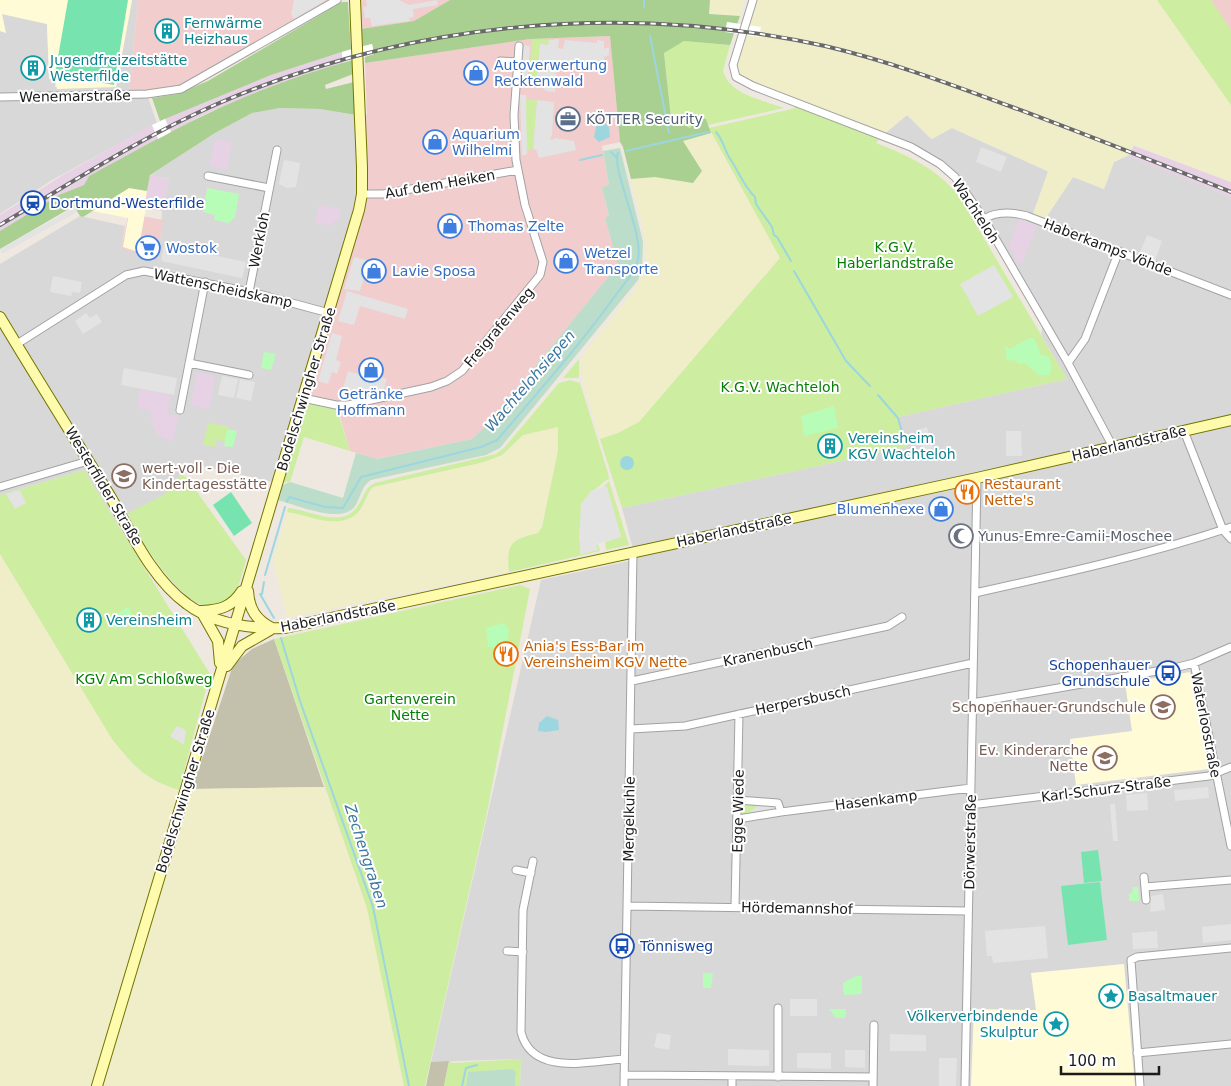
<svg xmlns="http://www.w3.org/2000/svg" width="1231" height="1086" viewBox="0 0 1231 1086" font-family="'DejaVu Sans',sans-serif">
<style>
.residential{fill:#d9d8d8}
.commercial{fill:#f1cdce}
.industrial{fill:#e7d1e5}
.education{fill:#fffbd7}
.construction{fill:#c3c0ab}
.farmland{fill:#efeec9}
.grass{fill:#cdeda0}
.forest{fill:#a9d091}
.wetland{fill:#bbddca}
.park{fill:#b8fdb7}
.pitch{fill:#77e4b0}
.parking{fill:#e3e3e3}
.water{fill:#9cd6df}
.pier{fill:#fff}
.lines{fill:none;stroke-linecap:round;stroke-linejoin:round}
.stream{stroke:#9cd6df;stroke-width:2}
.street-casing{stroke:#a2a2a2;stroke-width:9}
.secondary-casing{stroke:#727400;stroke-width:12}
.street{stroke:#fff;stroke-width:7}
.secondary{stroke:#fefbad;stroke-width:10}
.rail-casing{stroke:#696969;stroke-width:4}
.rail{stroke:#fff;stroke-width:2;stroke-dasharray:5.5;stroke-linecap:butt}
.labels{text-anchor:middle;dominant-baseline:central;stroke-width:4;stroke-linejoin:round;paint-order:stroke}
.culture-label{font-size:14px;fill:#0d838f;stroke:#fff;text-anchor:start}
.shop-label{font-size:14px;fill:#366cbe;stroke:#fff;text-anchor:start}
.street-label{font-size:14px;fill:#1b1b1b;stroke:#fff}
.service-label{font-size:14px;fill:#4e5e75;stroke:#fff;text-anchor:start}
.transit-label{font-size:14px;fill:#164399;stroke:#fff;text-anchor:start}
.park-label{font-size:14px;fill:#057f03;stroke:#fff}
.education-label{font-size:14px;fill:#785e54;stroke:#fff;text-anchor:end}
.food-label{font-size:14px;fill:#c56008;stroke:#fff;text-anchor:start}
.worship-label{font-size:14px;fill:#5b616d;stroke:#fff;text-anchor:start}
.water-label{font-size:15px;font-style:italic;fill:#3d78a0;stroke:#fff}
</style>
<rect width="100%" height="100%" fill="#eee8e0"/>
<path class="residential" d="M132 0H138L129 94 147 95 157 123 52 180 0 214V5L2 14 47 24 49 79H55V87H116Z
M280 108 320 109 361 116 363 181 278 483 184 462 182 475 164 489 166 494 116 522 84 470 0 495V264L80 216 125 226 121 249 160 242 162 211 169 179 150 175 215 133 252 113Z
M907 115 931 139 952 128 1049 172 1033 213 1045 218 1073 177 1104 189 1114 162 1129 155 1231 197V1086H520L521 1059 431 1062 541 580 629 561 633 552 632 545 622 508 906 447 898 417 1067 379 1041 335 1043 323 970 197 940 164 882 136Z"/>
<path class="commercial" d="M138 0H337L181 89 129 95Z
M355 0H450L414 21 361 29Z
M1211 0H1231V30L1216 10Z
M610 36 620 142 602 146 609 185 602 187 609 217 605 218 618 265 488 424 472 439 376 459 350 451 339 413 303 398 359 210 361 116 367 115 365 63 530 39Z
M131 214 163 220 157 259 121 249 128 215Z"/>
<path class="industrial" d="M342 52 343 64 274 86 207 113 171 132 165 119 271 75Z
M152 125 158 139 89 176 84 185 59 195 0 231V215L63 175Z
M1089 129 1231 182V197L1087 140Z
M215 139 232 142 227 170 209 166Z
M150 175 169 179 162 211 144 208Z
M319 205 341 209 338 222 333 221 331 226 315 223Z
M1019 219 1037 226 1022 264 1016 262 1013 251 1008 249Z
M197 372 215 376 209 409 191 405Z
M140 389 171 395 167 413 178 416 173 442 159 436 153 427 150 411 137 408Z"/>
<path class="education" d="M0 0H132L116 87 57 89 55 79H49L47 24 2 14 6 33 0 31Z
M129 188 147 191 144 207 146 208 138 252 123 247 128 218 92 211Z
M1190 672 1209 769 1076 785 1070 739 1132 731 1125 683Z
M1124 964 1135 1086H971L974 1009 1036 1010 1031 973Z"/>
<path class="construction" d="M274 639 324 787 192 789 233 665 252 649Z
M449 1061 444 1086H426L431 1062Z"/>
<path class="farmland" d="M710 0H744L740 16 709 14Z
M753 0H1157L1231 105V182L1134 145 1129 155 1114 162 1104 189 1073 177 1046 218 1033 214 1048 171 952 128 932 139 907 115 882 136 741 81 733 65Z
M711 133 780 258 639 422 618 433 600 439 585 389 582 375V359L585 352 636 288 645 267 646 242 631 179 655 177 693 183 702 171 683 141Z
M558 427V451L542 527 538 533 518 538 508 555 509 572 287 618 273 560 287 512 347 521 361 509 373 487 484 462 502 455 523 435Z
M0 554 112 739 134 767 158 783 185 792 192 789 324 787 367 908 404 1086H0Z"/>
<path class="grass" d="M1157 0H1211L1231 30V105Z
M532 40H549L548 45 540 44 536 85 528 84Z
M684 41 730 45 723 71C730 95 763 100 784 108L708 125 706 119 690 128 671 118 664 52Z
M526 99 537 100 533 148 526 152Z
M800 104 882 136 876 143C909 156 936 168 959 196L1067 379 898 417 907 447 622 508 600 439 618 433 639 422 780 258 709 128 792 109Z
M579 359V378H563Z
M570 380 580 383 608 473 609 479C601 482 599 489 591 491L580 554 597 550 596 545 598 544 600 551 509 572C506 543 511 540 538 533L542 527 558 451V427L523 435 502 455 484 462 373 487C366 494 365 504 359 511 341 532 310 515 287 512L288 508C309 510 342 529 357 507 364 498 364 488 375 483L496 454 504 448 559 383Z
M303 398 336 406 350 451 304 437 290 482 278 483Z
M208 423 228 426 225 441 216 440 215 447 203 445Z
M84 470 210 674 179 790C144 779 134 766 112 739L0 554V495Z
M182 475 187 478 246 560C242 573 239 592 227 602 193 629 144 543 130 521L128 513 166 494 164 489Z
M609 481 629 545 606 550 605 542 621 537 606 486 602 488Z
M520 585 530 589 486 817 425 1086H404L367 908 274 639Z
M755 803 756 808 751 814 745 815 740 812 743 804Z
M521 1059 520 1086H515L516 1072H468L466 1086H444L449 1061 453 1063Z"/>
<path class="forest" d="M450 0H710L709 14 740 16 730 45 684 41 664 53 671 118 690 128 697 118 706 119 711 133 683 141 702 171 693 183 655 177 631 179 623 147 620 142 610 36 530 39 365 63V57L374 54 372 44 363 46 361 29 414 21Z
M342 2H348V4L351 49 271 75 160 121 152 98 177 94 208 81Z
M353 60V74L325 85 326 89 354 82 356 115 320 109 280 108 252 113 215 133 150 175 147 191 129 188 83 217 80 216 74 206 0 249V231L59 195 84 185 89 176C128 155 166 133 207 114 253 92 305 73 353 60Z"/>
<path class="wetland" d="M620 148 643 242 642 268 638 280 500 448 486 455 371 480C361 486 361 497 355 506 342 525 297 505 278 500L283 485 290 482 343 498 356 453 377 459 472 439 488 424 618 265 605 218 609 216 602 187 609 185 603 151Z
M512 1069 516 1072 515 1086H466L468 1072Z"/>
<path class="park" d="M207 188 239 194 235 217 229 223 214 220 215 215 203 212Z
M1032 338 1035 340 1041 355 1047 356C1052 361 1053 369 1049 375H1038L1025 363 1019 364 1015 360 1007 361 1005 346 1010 349 1027 339Z
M264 352 276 354 271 370 261 368Z
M834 406 838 428 804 436 801 416Z
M227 429 237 431 233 447 224 446Z
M128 607 134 617 114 629 108 619Z
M504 623 509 630 508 639 500 648 488 647 486 628Z
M1133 887H1138L1139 901H1129V894L1132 893Z
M703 973H713L711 988H703Z
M856 976H862V994L844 995 843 983Z
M829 1009H846L845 1018H836Z"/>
<path class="pitch" d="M68 0H128L114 85 55 74Z
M231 492 252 523 234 536 213 505Z
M1098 850 1102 881 1084 883 1081 852Z
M1100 882 1107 940 1068 945 1061 886Z"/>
<path class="parking" d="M294 0H326L294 19 291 14Z
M366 0H399L409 5 437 0 438 5 413 9 414 17 409 18 410 21 372 26 370 18H365L363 7 367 6Z
M559 39 558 48 563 49 565 40 597 43V40L604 41V49L609 47V55L604 57V68L587 66V70L557 68 555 92 546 91 541 85H536L540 44 548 45 549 40Z
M524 45 530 46 527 85H521Z
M520 95H526L527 154 522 156Z
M537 100 554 102 552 135 550 138 552 140 555 138 574 141 576 150 539 158 537 151 533 148Z
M981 147 1007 157 1001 172 976 162Z
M284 160 300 163 296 187 287 188 279 184Z
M74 208 77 212 2 254 0 249Z
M1147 235 1162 241 1155 261 1139 255Z
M164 245 246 262 242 278 161 261Z
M354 257 369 261 360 291 344 289Z
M994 265 1013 297 978 316 960 284Z
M53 276 82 282 80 293 72 292 71 296 50 292Z
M347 291 408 309 405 319 360 306 354 325 338 321Z
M86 313 90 318 97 314 102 322 83 334 75 321Z
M332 333 342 336 336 360 341 362 337 374 332 372 328 384 318 381Z
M124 368 177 378 174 395 121 385Z
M348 371 357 374 359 371 387 379 384 389 340 399Z
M222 376 238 379 234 398 218 395Z
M240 379 255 382 251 401 236 398Z
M927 427 933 448 923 451 917 430Z
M1006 431H1021L1022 456H1006Z
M607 486 621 537 596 544 597 550 581 554 579 538 581 504 591 491Z
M20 490 26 503 15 509 6 494Z
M177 726 186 730 184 745 170 736Z
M1208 787 1209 798 1175 801 1174 790Z
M1147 793 1148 810 1127 811 1126 795Z
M755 803H775L777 810 751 814 750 811 756 808Z
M1110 804H1115L1118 841H1113Z
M1163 894 1165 910 1150 912 1151 896Z
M1231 924V940L1203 943 1202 927Z
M1045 926 1048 958 993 963 992 956H987L985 931Z
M1157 931 1158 948 1133 949 1132 933Z
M790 999H817V1016H790Z
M657 1033 671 1035 669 1050 654 1047Z
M890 1034 926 1035V1051H890Z
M728 1049 769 1050V1066L728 1065Z
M845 1050H865V1068L845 1067Z
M797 1053H831V1069L797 1068Z
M939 1058H957L956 1086H939Z"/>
<path class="water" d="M597 122 605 123 609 127 610 137 599 142 594 137Z
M620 463a7 7 0 1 1 14 0a7 7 0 1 1-14 0Z
M547 716 558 720 559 730 546 732 538 731 539 723Z"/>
<path class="pier" d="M727 22 761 27 759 37 725 32Z
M372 44 374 54 342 62V52Z
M165 119 171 132 158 139 152 125Z"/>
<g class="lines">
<path class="stream" d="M644 0V7
M650 36 669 133
M716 132C723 140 724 148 729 157 738 170 744 187 755 197L756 204 772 227 774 235 777 237 791 261
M626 151 708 132
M611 152 616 157
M580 160 602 155
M794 271 846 361 870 386
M878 395 898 418 904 439
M287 502 289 497 325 507 343 508 361 477 481 447 497 440C538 392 581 344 618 292 625 283 635 272 638 260 644 233 611 169 618 153
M265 575 285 507
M260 594 274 618
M262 594 264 582
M281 638 300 701 373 907 409 1086
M462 1086 466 1068 477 1065"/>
<g class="street-casing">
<path id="street" d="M753 0 733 65 736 77 753 86 911 147 940 164 955 177 984 219 1068 363 1113 447
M500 61 517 62
M0 97 147 94 181 89 337 0
M208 176 269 188
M362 194H383L518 170
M984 219C997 211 1012 212 1027 216L1231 295
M249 292 277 150
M17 344 126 275 144 271 255 293 329 313
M189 363 249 375
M1068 363 1085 339 1119 251
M303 398 336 405H348L431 387 447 381 462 371 540 275 543 262 525 205 516 160 514 115 519 46
M180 410 205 282
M1184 431 1223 530 1231 539
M0 487 88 461
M975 593C1061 574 1147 555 1231 527
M1194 663 1231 846
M632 681 888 626 902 617
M972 703 1174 668 1194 663 1231 647
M631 729 685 726 973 663
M979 804 1209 776 1231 767
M781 812 971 788
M738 819 781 812 778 803 738 800
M533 861 523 910 521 1032C532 1077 590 1061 624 1059
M516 870 531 873
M1144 877 1146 900
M1145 887 1231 880
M627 906 968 911
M735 907 739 714
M507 951 523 952
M1137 1053 1231 1044
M624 1075 873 1077
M778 1077V1008
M624 1086 633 552
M732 1086V1077
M873 1086 874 1025
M965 1086 977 478
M1140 1086 1131 960 1137 957 1231 948"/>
</g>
<g class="secondary-casing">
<path id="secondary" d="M0 317C36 377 73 436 110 496 131 532 152 579 187 604 215 625 251 629 285 628L977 478 1231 420
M248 591C249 609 256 620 272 628
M201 611 218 641 220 663
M202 611C220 610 232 607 242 591
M227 666 242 646 270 630
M97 1086 359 210 362 194V167L355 0"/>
</g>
<use href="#street" class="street"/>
<use href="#secondary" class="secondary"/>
<g class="rail-casing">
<path id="rail" d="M0 225C71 183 141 137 217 104 408 22 622 1 825 46 889 61 950 84 1012 107 1085 134 1158 163 1231 192"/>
</g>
<use href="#rail" class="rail"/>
</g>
<defs>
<g id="building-ring" transform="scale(1.25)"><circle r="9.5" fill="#fff" stroke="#0f9aa8" stroke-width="1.5"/><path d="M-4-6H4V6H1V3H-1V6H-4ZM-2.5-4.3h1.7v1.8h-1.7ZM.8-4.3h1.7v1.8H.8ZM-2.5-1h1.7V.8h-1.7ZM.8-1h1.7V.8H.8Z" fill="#0f9aa8"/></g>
<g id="shop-ring" transform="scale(1.25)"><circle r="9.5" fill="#fff" stroke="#3f7fe0" stroke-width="1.5"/><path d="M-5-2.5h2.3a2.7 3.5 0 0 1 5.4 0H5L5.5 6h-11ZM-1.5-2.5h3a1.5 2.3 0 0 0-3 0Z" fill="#3f7fe0"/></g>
<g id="office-ring" transform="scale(1.25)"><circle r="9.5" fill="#fff" stroke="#5c6f8a" stroke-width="1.5"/><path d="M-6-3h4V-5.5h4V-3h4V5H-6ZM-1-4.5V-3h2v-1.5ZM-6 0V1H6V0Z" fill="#5c6f8a"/></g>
<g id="station-ring" transform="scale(1.25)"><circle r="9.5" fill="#fff" stroke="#1a4fb4" stroke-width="1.5"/><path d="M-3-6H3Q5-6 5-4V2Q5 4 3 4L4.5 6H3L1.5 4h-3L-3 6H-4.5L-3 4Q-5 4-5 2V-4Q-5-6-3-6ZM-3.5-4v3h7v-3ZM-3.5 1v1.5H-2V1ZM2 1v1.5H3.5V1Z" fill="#1a4fb4"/></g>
<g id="supermarket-ring" transform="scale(1.25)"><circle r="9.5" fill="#fff" stroke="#3f7fe0" stroke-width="1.5"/><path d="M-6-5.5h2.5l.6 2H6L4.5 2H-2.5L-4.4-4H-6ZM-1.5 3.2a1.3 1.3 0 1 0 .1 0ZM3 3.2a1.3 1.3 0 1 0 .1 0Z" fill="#3f7fe0"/></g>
<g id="school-ring" transform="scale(1.25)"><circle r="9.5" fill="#fff" stroke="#8d6e63" stroke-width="1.5"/><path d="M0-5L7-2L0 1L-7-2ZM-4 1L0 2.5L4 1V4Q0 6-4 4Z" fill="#8d6e63"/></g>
<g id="restaurant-ring" transform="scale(1.25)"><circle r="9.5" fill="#fff" stroke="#e8710a" stroke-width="1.5"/><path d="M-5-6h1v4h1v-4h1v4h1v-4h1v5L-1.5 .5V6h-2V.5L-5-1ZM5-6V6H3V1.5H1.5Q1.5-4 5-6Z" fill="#e8710a"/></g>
<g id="mosque-ring" transform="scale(1.25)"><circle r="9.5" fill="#fff" stroke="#6b7280" stroke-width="1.5"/><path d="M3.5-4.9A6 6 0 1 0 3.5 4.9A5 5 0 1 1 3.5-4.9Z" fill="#6b7280"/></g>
<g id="bus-ring" transform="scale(1.25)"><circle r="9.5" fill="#fff" stroke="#1a4fb4" stroke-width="1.5"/><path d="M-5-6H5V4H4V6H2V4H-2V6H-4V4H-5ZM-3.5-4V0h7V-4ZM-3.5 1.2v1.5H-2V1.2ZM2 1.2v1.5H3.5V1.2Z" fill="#1a4fb4"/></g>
<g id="sight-ring" transform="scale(1.25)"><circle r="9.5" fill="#fff" stroke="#0f9aa8" stroke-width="1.5"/><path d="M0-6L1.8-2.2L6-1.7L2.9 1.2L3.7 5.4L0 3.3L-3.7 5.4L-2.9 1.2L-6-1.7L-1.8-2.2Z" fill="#0f9aa8"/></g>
</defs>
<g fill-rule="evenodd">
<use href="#building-ring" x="167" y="31"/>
<use href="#building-ring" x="33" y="68"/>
<use href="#shop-ring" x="476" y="73"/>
<use href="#office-ring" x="568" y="119"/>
<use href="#shop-ring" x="435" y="142"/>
<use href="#station-ring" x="33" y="203"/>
<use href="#shop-ring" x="450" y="226"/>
<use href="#supermarket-ring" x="148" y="248"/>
<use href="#shop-ring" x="566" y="261"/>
<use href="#shop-ring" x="374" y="271"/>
<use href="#shop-ring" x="371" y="370"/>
<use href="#building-ring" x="830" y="446"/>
<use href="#school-ring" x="124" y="476"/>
<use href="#restaurant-ring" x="967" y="492"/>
<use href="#shop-ring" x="941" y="509"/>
<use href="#mosque-ring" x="961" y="536"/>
<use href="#building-ring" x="89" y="620"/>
<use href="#restaurant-ring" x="506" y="654"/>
<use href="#bus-ring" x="1168" y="673"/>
<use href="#school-ring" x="1163" y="707"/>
<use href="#school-ring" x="1105" y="758"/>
<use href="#bus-ring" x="622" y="946"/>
<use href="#sight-ring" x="1111" y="996"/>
<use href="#sight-ring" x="1056" y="1024"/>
</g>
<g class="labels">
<g class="culture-label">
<text x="184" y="23">Fernwärme<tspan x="184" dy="16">Heizhaus</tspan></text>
<text x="50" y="60">Jugendfreizeitstätte<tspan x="50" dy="16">Westerfilde</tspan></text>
<text x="848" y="438">Vereinsheim<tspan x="848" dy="16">KGV Wachteloh</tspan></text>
<text x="106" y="620">Vereinsheim</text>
<text x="1128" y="996">Basaltmauer</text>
<text x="1038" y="1016" text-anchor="end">Völkerverbindende<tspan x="1038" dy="16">Skulptur</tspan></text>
</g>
<g class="shop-label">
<text x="494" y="65">Autoverwertung<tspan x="494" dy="16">Recktenwald</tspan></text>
<text x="452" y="134">Aquarium<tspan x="452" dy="16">Wilhelmi</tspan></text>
<text x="468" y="226">Thomas Zelte</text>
<text x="166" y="248">Wostok</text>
<text x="584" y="253">Wetzel<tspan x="584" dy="16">Transporte</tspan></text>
<text x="392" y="271">Lavie Sposa</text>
<text x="371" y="394" text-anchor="middle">Getränke<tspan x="371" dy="16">Hoffmann</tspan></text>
<text x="924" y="509" text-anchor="end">Blumenhexe</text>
</g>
<g class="street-label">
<text transform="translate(75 96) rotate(-1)">Wenemarstraße</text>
<text transform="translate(440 184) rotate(-10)">Auf dem Heiken</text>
<text transform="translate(976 211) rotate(57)">Wachteloh</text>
<text transform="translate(259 240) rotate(-79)">Werkloh</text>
<text transform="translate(1108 247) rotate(21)">Haberkamps Vöhde</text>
<text transform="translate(223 288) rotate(12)">Wattenscheidskamp</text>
<text transform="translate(499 327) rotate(-50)">Freigrafenweg</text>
<text transform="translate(306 389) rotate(-73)">Bodelschwingher Straße</text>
<text transform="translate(1129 443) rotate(-13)">Haberlandstraße</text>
<text transform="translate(104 486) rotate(59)">Westerfilder Straße</text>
<text transform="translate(734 530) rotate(-12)">Haberlandstraße</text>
<text transform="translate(338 616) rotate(-11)">Haberlandstraße</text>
<text transform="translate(768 652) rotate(-12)">Kranenbusch</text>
<text transform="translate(803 700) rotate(-12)">Herpersbusch</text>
<text transform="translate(1206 725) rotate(79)">Waterloostraße</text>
<text transform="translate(1106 789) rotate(-7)">Karl-Schurz-Straße</text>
<text transform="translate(185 791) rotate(-73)">Bodelschwingher Straße</text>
<text transform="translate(876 800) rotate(-7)">Hasenkamp</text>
<text transform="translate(738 811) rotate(-89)">Egge Wiede</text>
<text transform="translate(629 819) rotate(-89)">Mergelkuhle</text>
<text transform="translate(970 842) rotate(-89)">Dörwerstraße</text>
<text transform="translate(797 908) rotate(1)">Hördemannshof</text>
</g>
<g class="service-label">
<text x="586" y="119">KÖTTER Security</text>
</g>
<g class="transit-label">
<text x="50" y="203">Dortmund-Westerfilde</text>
<text x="1150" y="665" text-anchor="end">Schopenhauer<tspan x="1150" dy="16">Grundschule</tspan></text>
<text x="640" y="946">Tönnisweg</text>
</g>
<g class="park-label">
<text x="895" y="247">K.G.V.<tspan x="895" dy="16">Haberlandstraße</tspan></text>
<text x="780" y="387">K.G.V. Wachteloh</text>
<text x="144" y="679">KGV Am Schloßweg</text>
<text x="410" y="699">Gartenverein<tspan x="410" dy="16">Nette</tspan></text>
</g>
<g class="education-label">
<text x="142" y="468" text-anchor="start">wert-voll - Die<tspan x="142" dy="16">Kindertagesstätte</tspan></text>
<text x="1146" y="707">Schopenhauer-Grundschule</text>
<text x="1088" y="750">Ev. Kinderarche<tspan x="1088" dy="16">Nette</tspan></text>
</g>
<g class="food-label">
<text x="984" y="484">Restaurant<tspan x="984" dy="16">Nette's</tspan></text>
<text x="524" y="646">Ania's Ess-Bar im<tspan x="524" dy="16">Vereinsheim KGV Nette</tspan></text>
</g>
<g class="worship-label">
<text x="978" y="536">Yunus-Emre-Camii-Moschee</text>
</g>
<g class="water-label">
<text transform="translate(530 381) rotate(-49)">Wachtelohsiepen</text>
<text transform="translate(366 856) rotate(72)">Zechengraben</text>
</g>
</g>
<path d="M1061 1066v8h98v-8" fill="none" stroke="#1b1b1b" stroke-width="2.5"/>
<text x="1068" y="1066" font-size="15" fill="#1b1b1b" stroke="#ffffff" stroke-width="4" paint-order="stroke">100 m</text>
</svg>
